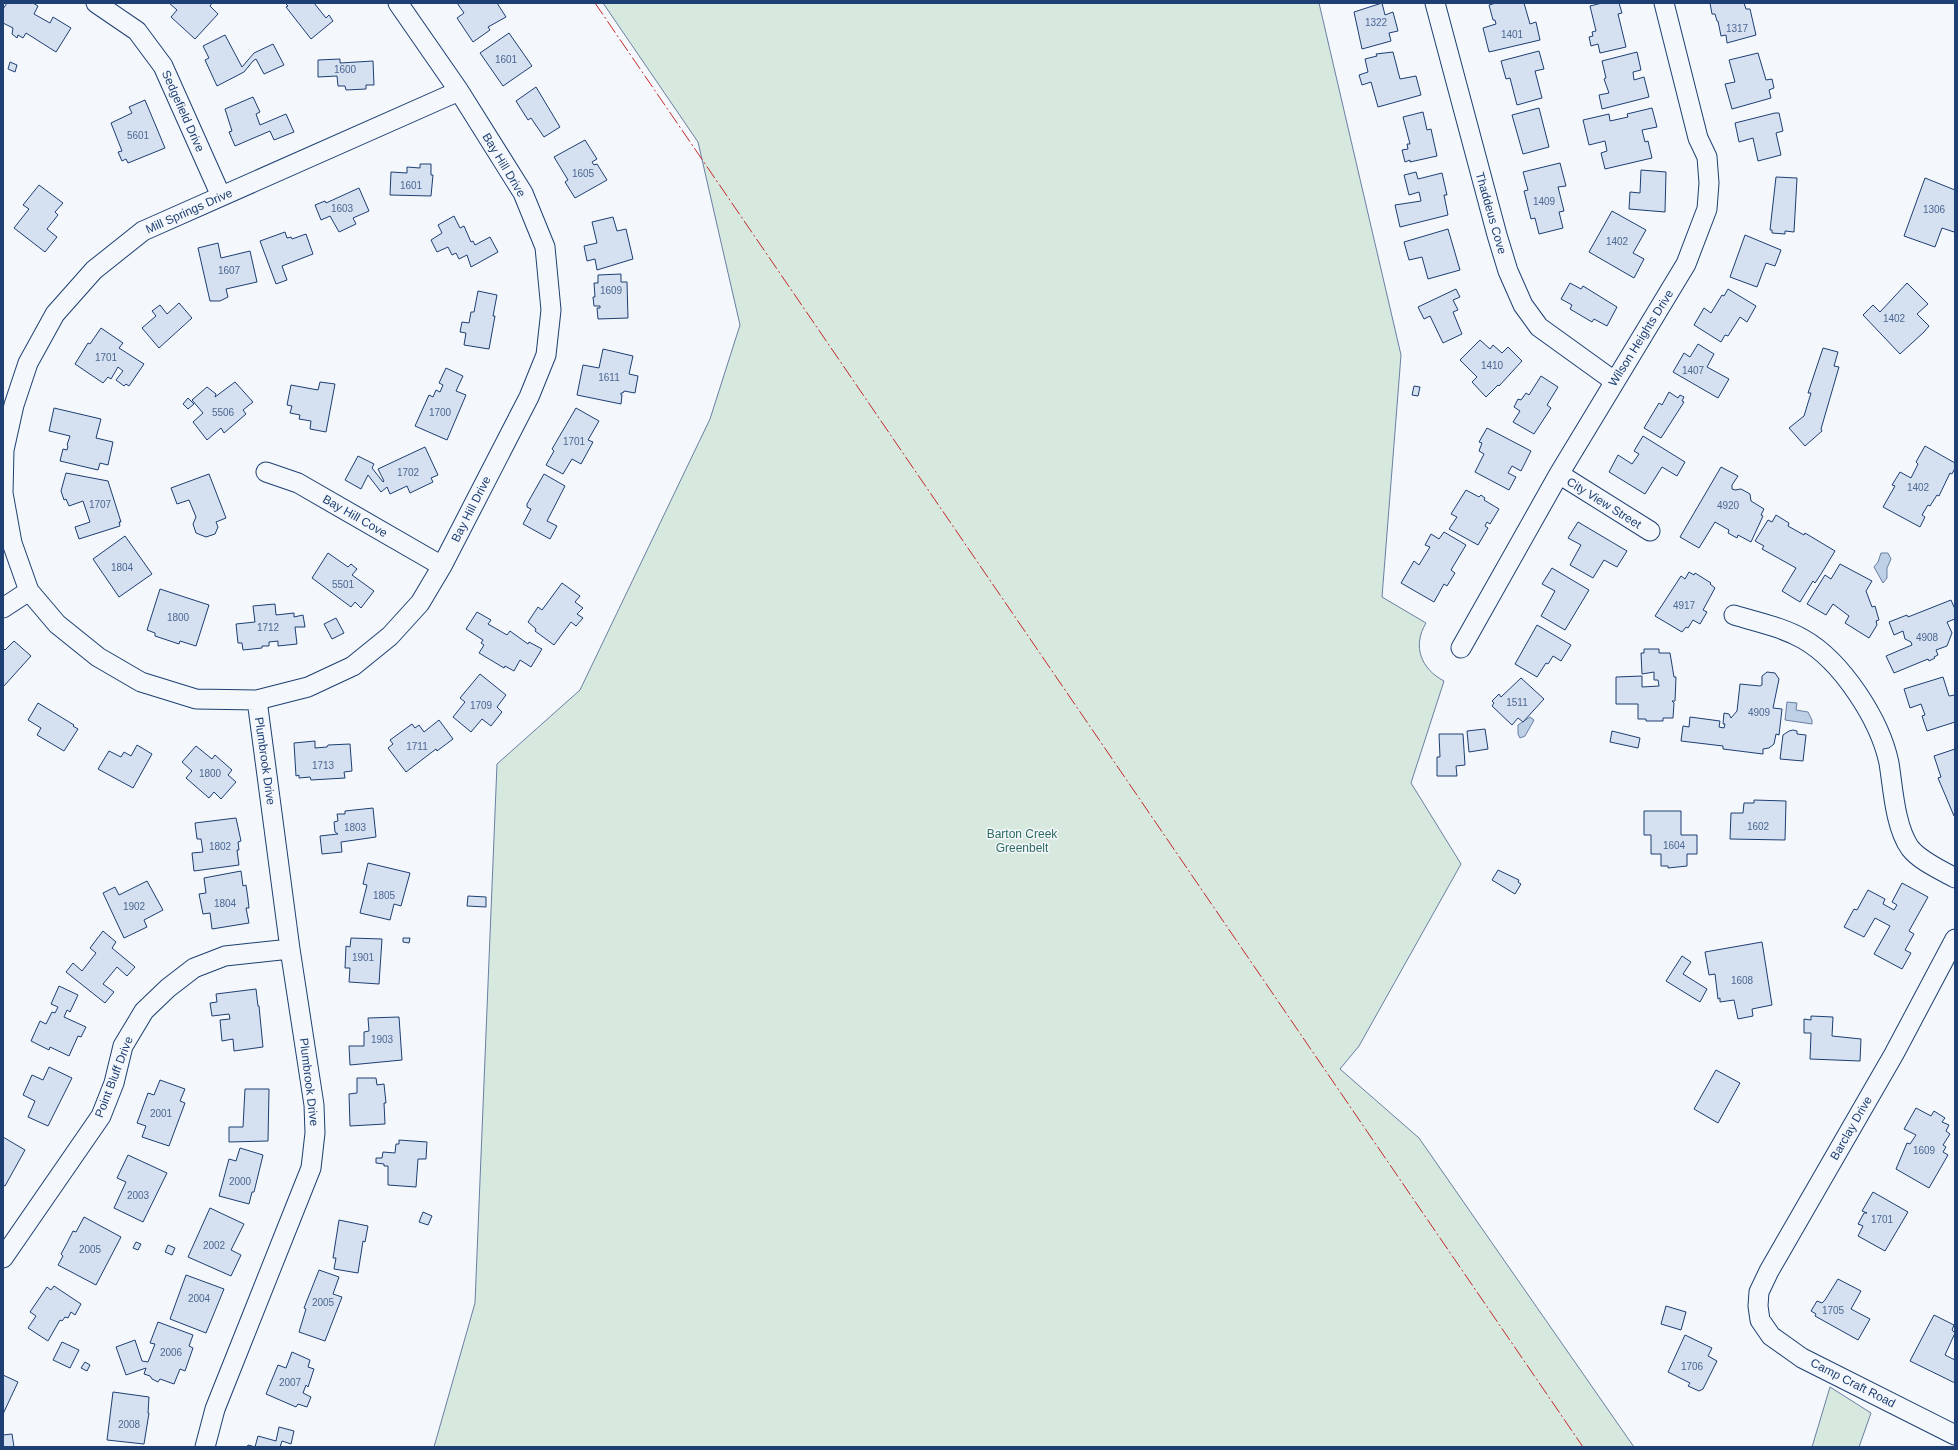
<svg xmlns="http://www.w3.org/2000/svg" width="1958" height="1450" viewBox="0 0 1958 1450" font-family="Helvetica,sans-serif">
<style>
.green{fill:#d7e8df;stroke:#687fa3}
.water{fill:#bed0e5;stroke:#687fa3}
.building{fill:#d5e0f0;stroke:#1d3f73}
.lines{fill:none;stroke-linecap:round;stroke-linejoin:round}
.minor-casing{stroke:#1d3f73;stroke-width:21}
.minor{stroke:#f4f7fb;stroke-width:19}
.power{stroke:#c62828;stroke-width:1;stroke-dasharray:14 3 2 3;stroke-linecap:butt}
.labels{text-anchor:middle;dominant-baseline:central;stroke-width:3;stroke-linejoin:round;paint-order:stroke}
.number-label{font-size:10px;fill:#4b6792}
.street-label{font-size:12px;fill:#1d3f73;stroke:#f4f7fb}
.park-label{font-size:12px;fill:#2c6c60;stroke:#f4f7fb}
</style>
<rect width="100%" height="100%" fill="#f4f7fb"/>
<path class="green" d="M603 3H1319L1401 355 1382 597 1426 623C1412 646 1421 669 1444 681L1411 783 1461 864 1359 1046 1340 1069 1419 1138 1634 1447H434L475 1303 497 764 580 690 710 419 740 325 698 142Z
M1830 1387 1871 1413 1859 1447H1812Z"/>
<path class="water" d="M1881 553H1888L1891 559 1887 568V578L1883 583 1874 567 1878 562Z
M1787 702 1797 703 1796 710 1808 712 1812 720V724L1785 720Z
M1530 717 1534 720 1525 736 1520 738 1518 734V725Z"/>
<path class="building" d="M7 3H33L38 6 34 14 50 23 53 17 71 28 56 52 26 33 23 38 18 35 17 38 12 34 13 28 3 23V9Z
M169 3H212L210 6 218 14 195 39 171 17 177 10Z
M285 3H314L326 18 329 15 333 21 311 39 286 7 288 6Z
M457 3H497L506 17 488 27 490 30 473 42 457 18 464 13Z
M1382 3 1385 15 1393 12 1398 31 1389 33 1391 41 1362 49 1354 12Z
M1496 3H1524L1530 24 1536 22 1540 40 1489 52 1483 28 1496 24 1495 20H1493L1489 5Z
M1602 3H1619L1622 13 1618 14 1626 47 1600 53 1598 44 1591 46 1589 37 1593 36 1592 32 1596 31 1590 6Z
M1710 3H1744L1746 9H1750L1756 35 1727 43 1726 35 1721 36 1718 21H1717L1715 14H1712Z
M509 33 532 66 503 86 480 53Z
M225 35 242 67 254 53 273 44 284 65 264 74 256 59 253 61 244 72 217 86 205 60 209 58 203 46Z
M1539 51 1544 69 1535 71 1542 98 1517 105 1510 78 1506 79 1501 61Z
M1393 52 1400 79 1416 76 1421 95 1378 107 1371 82 1362 85 1359 75 1368 72 1365 59 1377 56 1376 54Z
M1637 52 1641 70 1633 72 1634 80 1644 77 1649 97 1602 109 1599 95 1609 93 1604 79 1606 78 1602 61Z
M1758 53 1766 80 1772 79 1774 88 1769 90 1771 98 1732 109 1725 84 1735 82 1729 60Z
M340 59V63L373 61 374 85H366V89L346 90 345 86H338L337 76 318 77V60Z
M10 62 17 65 15 72 8 69Z
M536 87 560 127 544 137 531 118 528 120 516 101Z
M253 97 260 112 256 114 260 125 286 114 294 132 274 140 270 131 235 146 229 132 232 131 225 109Z
M145 100 165 148 128 163 126 159 122 161 118 152 122 151 111 123 132 113 129 107Z
M1539 108 1549 147 1523 154 1512 115Z
M1652 108 1657 127 1642 130 1645 142 1648 141 1652 158 1605 169 1601 153 1607 151 1605 141 1589 145 1583 120 1609 114 1610 121 1628 117 1627 114Z
M1423 112 1427 130 1431 129 1437 156 1410 162V160L1405 162 1402 150 1408 149 1407 144H1410L1403 117Z
M1775 113H1779L1783 131 1776 133 1781 155 1758 161 1753 138 1739 142 1735 123Z
M585 140 597 159 592 162 594 165 597 164 607 180 575 198 565 182 568 180 554 157Z
M1560 163 1566 186 1558 187 1564 211 1559 212 1563 228 1539 234 1535 218 1531 219 1524 191 1528 190 1523 172Z
M420 164H431V175H433L431 196 390 195 391 172 407 173V167L420 168Z
M1641 170 1666 172 1665 212 1629 209 1630 192 1640 193Z
M1416 172 1418 179 1442 173 1447 195H1444L1448 215 1400 227 1395 205 1421 201 1419 192 1409 195 1404 175Z
M1776 177 1797 178 1794 232 1785 231V234L1772 233V230H1770Z
M1925 178 1955 190V229L1954 232 1942 228 1935 247 1904 236Z
M39 185 63 203 55 212 58 215 47 229 57 237 45 252 14 228 29 209 23 205Z
M359 188 369 211 353 218 356 224 339 232 330 216 321 220 315 205 325 201 326 203Z
M1612 211 1646 230 1633 253 1644 259 1634 278 1589 252Z
M454 216 460 228 464 226 471 242 473 241 475 245 490 237 498 252 471 267 467 255 459 259 456 253 452 255 448 247 437 252 431 240 442 233 438 225Z
M613 217 617 231 626 229 633 259 597 270 595 259 587 261 584 246 597 243 592 222Z
M1448 229 1460 270 1428 279 1422 257 1409 260 1404 242Z
M285 232 287 238 291 237 292 239 306 234 313 254 282 266 287 280 276 284 260 241Z
M1745 235 1781 250 1775 266 1766 263 1757 287 1730 277Z
M218 243 221 258 250 251 257 282 226 289 228 297 220 301H210L198 248Z
M621 274V282H627L628 318 598 319 597 308H600V306H594L593 297H595L594 283H598V275Z
M1570 283 1581 289 1583 286 1617 307 1607 326 1594 319 1592 322 1570 309 1572 305 1561 299Z
M1907 283 1928 304 1917 314 1929 326 1924 332 1900 354 1863 315 1873 305 1880 312Z
M1456 289 1460 297 1453 300 1458 310 1453 312 1462 334 1443 343 1430 316 1424 319 1418 307Z
M1728 289 1756 306 1747 322 1740 317 1728 336 1725 335 1721 342 1694 325 1704 308 1711 313 1722 295 1724 296Z
M478 291 497 295 493 316H495L489 349 464 345 466 333 460 332 462 322 469 323 471 312H474Z
M179 303 192 318 159 348 142 328 156 316 152 311 160 305 167 314Z
M101 328 123 343 119 348 144 364 129 386 126 384 124 386 116 380 123 371 118 367 111 379 108 377 103 383 75 364 88 343 90 344Z
M1480 340 1490 349 1493 345 1502 353 1508 347 1522 361 1499 386 1498 385 1486 397 1472 382 1477 377 1460 360Z
M1698 344 1714 354 1707 367 1729 379 1718 398 1673 372 1684 353 1690 357Z
M1823 348 1838 352 1834 366 1839 367 1821 429 1822 431 1805 446 1789 428 1804 416 1811 393H1808Z
M603 349 633 356 629 374 638 376 635 393 624 391 623 393H621V395H622L621 404 577 395 583 365 599 368Z
M446 368 463 376 456 391 466 395 447 440 415 426 429 395 433 397 436 390 440 392 443 385 439 383Z
M1541 376 1558 387 1547 405 1551 408 1534 434 1513 422 1520 411 1514 407 1518 399 1521 400 1526 393 1529 395Z
M235 382 253 402 243 410 246 414 224 433 221 428 207 440 193 422 203 413 192 400 207 387 216 394 215 397Z
M320 382 335 384 326 432 310 429 311 421 299 419 300 415 290 413 292 406 287 405 291 385 318 390Z
M1414 386 1420 387 1418 396 1412 395Z
M1669 392 1678 398 1680 395 1684 397 1682 401 1684 402 1661 438 1644 428 1659 403 1662 405Z
M188 398 194 404 188 409 183 404Z
M54 408 101 419 96 438 113 442 108 465 100 463 98 470 60 461 63 449 67 450 68 446 67 445 70 436 49 431Z
M576 408 599 421 588 440 593 442 581 464 572 459 563 474 546 465 554 451 552 449Z
M1487 428 1531 451 1521 471 1512 466 1508 473 1516 477 1509 490 1475 472 1484 454 1479 451 1482 443 1479 442Z
M1643 436 1685 462 1677 476 1662 467 1645 494 1609 472 1618 455 1632 464 1639 454 1634 451Z
M1925 446 1955 463V468L1952 474 1950 473 1939 496 1937 495 1930 506 1928 505 1922 515 1925 517 1920 527 1883 507 1895 486 1892 485 1900 472 1911 478 1918 464 1916 462Z
M425 447 438 475 431 478 433 482 410 493 407 486 390 494 387 487 381 492 368 475 361 489 345 480 358 456 374 464 372 468 383 482 384 481 378 469Z
M1721 467 1738 476 1732 485V489L1735 490 1741 489 1750 494 1751 501 1764 509 1761 515 1763 516 1751 542 1738 535 1737 538 1728 533 1729 530 1715 522 1699 548 1680 537Z
M66 473 108 481 121 522H119L120 526 79 539 75 527 90 522 83 501 69 506 66 499 64 500 61 491Z
M209 474 226 518 216 522 218 527 215 534 206 537 196 533 193 524 196 517 189 500 177 504 171 488Z
M544 474 565 486 547 521 557 526 550 539 523 524 531 509 527 507V504Z
M1466 490 1479 497 1481 495 1485 498 1484 500 1499 509 1490 524 1487 522 1485 526 1488 528 1478 545 1449 529 1457 517 1451 514Z
M1776 515 1789 523 1788 526 1804 535 1805 533 1835 551 1821 574 1815 583 1813 581 1800 602 1782 591 1796 568 1762 549 1764 546 1755 541 1768 520 1772 522Z
M1578 522 1627 551 1617 567 1604 560 1593 578 1570 565 1581 545 1568 538Z
M1444 532 1466 545 1451 570 1455 573 1447 586 1444 584 1434 602 1401 583 1414 561 1419 565 1430 547 1425 545 1431 534 1439 539Z
M125 536 152 574 119 597 93 559Z
M328 553 348 567 351 564 357 569 352 575 374 591 361 608 355 602 351 607 312 578Z
M1840 564 1872 581 1866 591 1872 607 1875 606 1879 620 1876 621 1877 625 1869 638 1845 623 1849 616 1833 604 1826 615 1807 604 1825 575 1831 579Z
M1552 568 1589 590 1565 630 1541 616 1555 591 1542 584Z
M1689 572 1694 575 1695 573 1711 583 1710 584 1715 588 1703 610 1707 612 1700 624 1693 620 1688 628 1686 627 1682 632 1655 616 1681 576 1685 579Z
M562 583 580 596 575 602 583 608 577 614 583 618 576 626 571 622 554 645 535 631 536 629 528 622 538 607 542 610Z
M160 589 209 605 196 646 180 641 179 644 155 636V633L147 630Z
M1951 600 1955 609V619L1947 622 1952 633 1947 646 1936 650 1938 655 1934 657 1935 658 1929 661 1928 659 1894 673 1886 656 1912 645 1911 642 1905 639 1903 631 1894 635 1889 622 1907 615 1908 617Z
M275 604 276 615 294 613V617L303 615 305 627H295L297 644 278 646V641L269 642V646H262V648L243 650 242 643H238L236 624 255 622 253 606Z
M477 612 491 620 488 624 507 635 510 631 528 644 529 642 542 649 531 667 520 660 514 671 505 666 504 668 479 653 484 645 481 643 483 640 466 629Z
M336 618 344 633 332 639 324 624Z
M1537 625 1571 645 1561 661 1553 656 1548 664 1546 663 1537 677 1515 664Z
M14 641 31 656 3 687V648L5 650Z
M1644 649H1659V653H1670L1674 677H1676L1675 701H1672L1674 703 1673 718H1663V721H1646V719H1638V704H1616V677L1642 676V687L1659 686 1658 680H1654V672L1642 674 1641 653H1644Z
M1767 672 1775 673 1779 679 1773 708 1782 709 1779 735 1776 734 1774 744 1769 748 1763 749V754L1723 749V746L1681 741 1683 726 1689 727 1690 717 1720 721 1719 727 1724 728 1725 724H1723L1724 713 1729 714 1731 718 1737 711 1740 684 1760 686 1762 685V676Z
M480 674 506 695 497 707 502 712 491 726 482 719 471 732 453 717 465 702 460 698Z
M1943 677 1949 696 1955 695V722L1927 731 1922 716 1925 715 1921 704 1910 708 1904 689Z
M1521 678 1544 699 1523 722 1518 718 1512 725 1492 706 1494 703 1492 701 1499 694 1501 697Z
M38 703 74 725 73 726 78 729 64 751 37 735 41 728 28 720Z
M439 720 453 739 437 751 436 749 406 772 388 748 393 744 390 740 412 724 415 728 419 725 424 732Z
M1485 729 1488 749 1469 752 1467 731Z
M1793 730 1797 731V734L1806 735 1803 761 1780 759 1783 735 1789 731Z
M1612 731 1640 738 1638 748 1610 742Z
M1439 734H1463L1465 765 1456 766 1457 776H1437V757H1440Z
M315 741V748L327 747 328 745 350 744 352 771 344 772 345 778 311 780 310 777 299 778V775L296 776 294 743Z
M137 745 152 754 133 788 98 769 109 751 121 757 124 752 131 756Z
M196 746 212 759 215 755 232 770 228 775 236 782 221 799 214 792 209 798 186 778 192 771 182 762Z
M1955 749V816H1954L1938 778 1941 777 1934 756Z
M1754 800 1786 801 1785 840 1730 839 1731 813H1743L1744 803H1754Z
M373 808 376 837 341 842 342 852 322 854 320 836 338 834 335 832 334 822 338 821 337 814H345V811Z
M1644 811H1681V835H1697V854H1687V866L1668 868V866H1661V854H1651V835H1644Z
M236 818 241 841 238 842 239 850H237L239 865 194 871 192 853 203 852 201 839H197L195 823Z
M368 863 410 873 401 906 394 904 390 920 360 913 367 885 363 884Z
M1498 870 1519 880 1518 882 1521 884 1515 894 1492 880Z
M241 871 243 886 246 885 248 899 249 908H246L249 923 212 929 210 913 203 914 199 894 206 893 204 878Z
M147 881 163 910 144 920 147 927 124 938 103 893 115 887 119 895Z
M1902 883 1928 897 1909 931 1914 934 1905 950 1911 953 1902 969 1874 954 1890 926 1875 918 1864 937 1844 927 1854 909 1857 910 1868 890 1885 899 1883 904 1894 910 1897 905 1892 902Z
M468 896 486 897V907L467 906Z
M103 931 116 942 112 948 135 967 127 976 117 967 103 984 114 992 105 1003 66 972 73 963 82 971 96 953 90 948Z
M351 938 382 939 379 984 349 982 350 968H345L346 946 350 947Z
M403 938H410L409 943 403 942Z
M1762 942 1772 1005 1752 1009 1753 1016 1738 1019 1734 1000 1720 1002V998L1718 999 1715 974 1709 975 1705 952Z
M1682 956 1691 962 1683 974 1707 989 1700 1002 1666 981Z
M59 986 78 995 70 1012 67 1010 64 1017 86 1027 81 1037 78 1036 69 1056 50 1047 49 1050 31 1041 40 1021 46 1024 52 1012 55 1013 58 1007 51 1004Z
M256 989 258 1006H259L263 1047 234 1051 233 1039 222 1041 220 1020 230 1019 229 1014 212 1016 210 1003 217 1002 216 994Z
M1811 1016 1833 1017 1832 1036 1861 1039 1860 1061 1810 1059 1811 1033H1804V1019L1811 1020Z
M399 1017 402 1060 350 1065 349 1046H364V1032L369 1031 368 1018Z
M49 1067 72 1078 48 1126 28 1117 35 1101 23 1095 32 1075 43 1080Z
M1716 1070 1740 1083 1718 1123 1694 1109Z
M357 1078H376L377 1085 384 1084 386 1103H384L385 1124 350 1126 349 1094 357 1093Z
M160 1080 185 1089 180 1101 185 1103 169 1146 142 1137 146 1126 137 1123 148 1093 154 1095Z
M245 1089H269L268 1141 229 1142V1127H243Z
M1916 1108 1931 1116 1934 1111 1945 1118 1942 1122 1949 1125 1946 1131 1950 1134 1943 1145 1946 1147 1943 1152 1948 1155 1929 1188 1896 1169 1907 1143 1910 1144 1916 1135 1904 1129Z
M3 1137 25 1150 5 1186 3 1185Z
M399 1140 427 1142 426 1159H418L416 1187 388 1185V1166H384V1164L376 1163V1158H382L383 1152 395 1153 396 1144H399Z
M240 1148 263 1155 254 1192H252L249 1204 219 1196 229 1159 236 1161Z
M128 1155 167 1173 143 1222 114 1208 126 1182 117 1178Z
M1873 1192 1908 1212 1885 1251 1858 1236 1863 1226 1858 1224 1864 1213H1867L1862 1211Z
M210 1208 244 1224 231 1250 241 1255 231 1276 188 1257Z
M423 1212 432 1216 428 1225 419 1222Z
M84 1217 121 1237 96 1285 58 1265 63 1256 61 1254 67 1243 73 1231 76 1232Z
M339 1220 368 1226 365 1242 363 1241 358 1273 334 1269 336 1258H333Z
M136 1242 141 1244 138 1250 133 1248Z
M168 1245 175 1248 172 1255 165 1252Z
M319 1270 339 1277 333 1294 342 1297 325 1341 299 1332 306 1309 304 1308Z
M186 1275 224 1289 206 1333 170 1319Z
M1838 1279 1861 1291 1851 1309 1870 1319 1858 1340 1815 1316 1816 1314 1811 1311 1817 1301 1822 1303 1825 1300Z
M54 1286 81 1304 75 1315 71 1312 68 1318 65 1317 62 1321 60 1320 48 1341 28 1328 36 1316 30 1312 47 1287 51 1290Z
M1666 1306 1686 1312 1681 1330 1661 1324Z
M1934 1315 1954 1325 1952 1330 1955 1333 1945 1355 1955 1360V1383L1910 1361Z
M158 1322 193 1335 189 1346 193 1348 185 1371 180 1369 174 1384 160 1379 158 1382 152 1379 150 1376 144 1374 146 1368 126 1375 116 1347 135 1340 142 1361 148 1362 155 1344 150 1343Z
M1685 1335 1712 1348 1708 1356 1717 1361 1703 1389 1699 1391 1688 1386 1690 1383 1668 1372Z
M62 1342 79 1350 70 1368 53 1360Z
M292 1352 310 1360 308 1367 314 1369 308 1387 306 1385 303 1393 311 1397 307 1407 298 1404 296 1407 266 1394 278 1365 286 1368Z
M85 1362 90 1365 87 1371 81 1368Z
M3 1375 18 1382 3 1414Z
M113 1392 149 1397 148 1413H149L144 1444 107 1440Z
M279 1427 294 1431 291 1444 282 1441 280 1447H247L248 1445 255 1447 258 1436 276 1441Z
M12 1434 14 1447H3V1435Z"/>
<g class="lines">
<g class="minor-casing">
<path id="minor" d="M96 3 137 31 163 66 221 196
M398 3 459 91 523 193 545 247 551 310 546 355 529 397 442 566 420 603 390 636 353 666 308 687 257 700 196 699 141 682 98 657 57 624 29 591 12 543 3 493 4 450 14 405 28 363 55 314 94 270 143 231 459 91
M1435 3 1497 235 1508 271 1523 305 1539 327 1614 381
M266 472 298 483 442 566
M1559 474 1650 531
M3 608 29 591
M1734 615C1757 622 1782 627 1803 639 1842 661 1880 720 1889 763 1893 788 1895 827 1910 848 1920 861 1941 870 1955 878
M1461 648 1559 474 1686 264 1707 209 1709 183 1707 157 1698 138 1664 3
M1955 939 1894 1054 1769 1271 1759 1292 1758 1306 1760 1320 1771 1336 1802 1358 1955 1435
M3 1258 101 1116 114 1083 123 1046 144 1011 168 988 194 968 225 956 290 949
M205 1447 215 1409 311 1168 315 1133 314 1105 290 949 257 700"/>
</g>
<use href="#minor" class="minor"/>
<path class="power" d="M595 3 1583 1447"/>
</g>
<g class="labels">
<g class="number-label">
<text x="1376" y="22">1322</text>
<text x="1737" y="28">1317</text>
<text x="1512" y="34">1401</text>
<text x="506" y="59">1601</text>
<text x="345" y="69">1600</text>
<text x="138" y="135">5601</text>
<text x="583" y="173">1605</text>
<text x="411" y="185">1601</text>
<text x="1544" y="201">1409</text>
<text x="342" y="208">1603</text>
<text x="1934" y="209">1306</text>
<text x="1617" y="241">1402</text>
<text x="229" y="270">1607</text>
<text x="611" y="290">1609</text>
<text x="1894" y="318">1402</text>
<text x="106" y="357">1701</text>
<text x="1492" y="365">1410</text>
<text x="1693" y="370">1407</text>
<text x="609" y="377">1611</text>
<text x="223" y="412">5506</text>
<text x="440" y="412">1700</text>
<text x="574" y="441">1701</text>
<text x="408" y="472">1702</text>
<text x="1918" y="487">1402</text>
<text x="100" y="504">1707</text>
<text x="1728" y="505">4920</text>
<text x="122" y="567">1804</text>
<text x="343" y="584">5501</text>
<text x="1684" y="605">4917</text>
<text x="178" y="617">1800</text>
<text x="268" y="627">1712</text>
<text x="1927" y="637">4908</text>
<text x="1517" y="702">1511</text>
<text x="481" y="705">1709</text>
<text x="1759" y="712">4909</text>
<text x="417" y="746">1711</text>
<text x="323" y="765">1713</text>
<text x="210" y="773">1800</text>
<text x="1758" y="826">1602</text>
<text x="355" y="827">1803</text>
<text x="1674" y="845">1604</text>
<text x="220" y="846">1802</text>
<text x="384" y="895">1805</text>
<text x="225" y="903">1804</text>
<text x="134" y="906">1902</text>
<text x="363" y="957">1901</text>
<text x="1742" y="980">1608</text>
<text x="382" y="1039">1903</text>
<text x="161" y="1113">2001</text>
<text x="1924" y="1150">1609</text>
<text x="240" y="1181">2000</text>
<text x="138" y="1195">2003</text>
<text x="1882" y="1219">1701</text>
<text x="214" y="1245">2002</text>
<text x="90" y="1249">2005</text>
<text x="199" y="1298">2004</text>
<text x="323" y="1302">2005</text>
<text x="1833" y="1310">1705</text>
<text x="171" y="1352">2006</text>
<text x="1692" y="1366">1706</text>
<text x="290" y="1382">2007</text>
<text x="129" y="1424">2008</text>
</g>
<g class="street-label">
<text transform="translate(183 111) rotate(66)">Sedgefield Drive</text>
<text transform="translate(504 165) rotate(59)">Bay Hill Drive</text>
<text transform="translate(189 211) rotate(-24)">Mill Springs Drive</text>
<text transform="translate(1491 213) rotate(74)">Thaddeus Cove</text>
<text transform="translate(1641 338) rotate(-58)">Wilson Heights Drive</text>
<text transform="translate(1604 503) rotate(32)">City View Street</text>
<text transform="translate(471 509) rotate(-63)">Bay Hill Drive</text>
<text transform="translate(355 516) rotate(30)">Bay Hill Cove</text>
<text transform="translate(265 761) rotate(82)">Plumbrook Drive</text>
<text transform="translate(114 1077) rotate(-69)">Point Bluff Drive</text>
<text transform="translate(309 1082) rotate(83)">Plumbrook Drive</text>
<text transform="translate(1851 1128) rotate(-60)">Barclay Drive</text>
<text transform="translate(1853 1383) rotate(27)">Camp Craft Road</text>
</g>
<g class="park-label">
<text x="1022" y="834">Barton Creek<tspan x="1022" dy="14">Greenbelt</tspan></text>
</g>
</g>
<rect width="1958" height="1450" fill="none" stroke="#1d3f73" stroke-width="8"/>
</svg>
